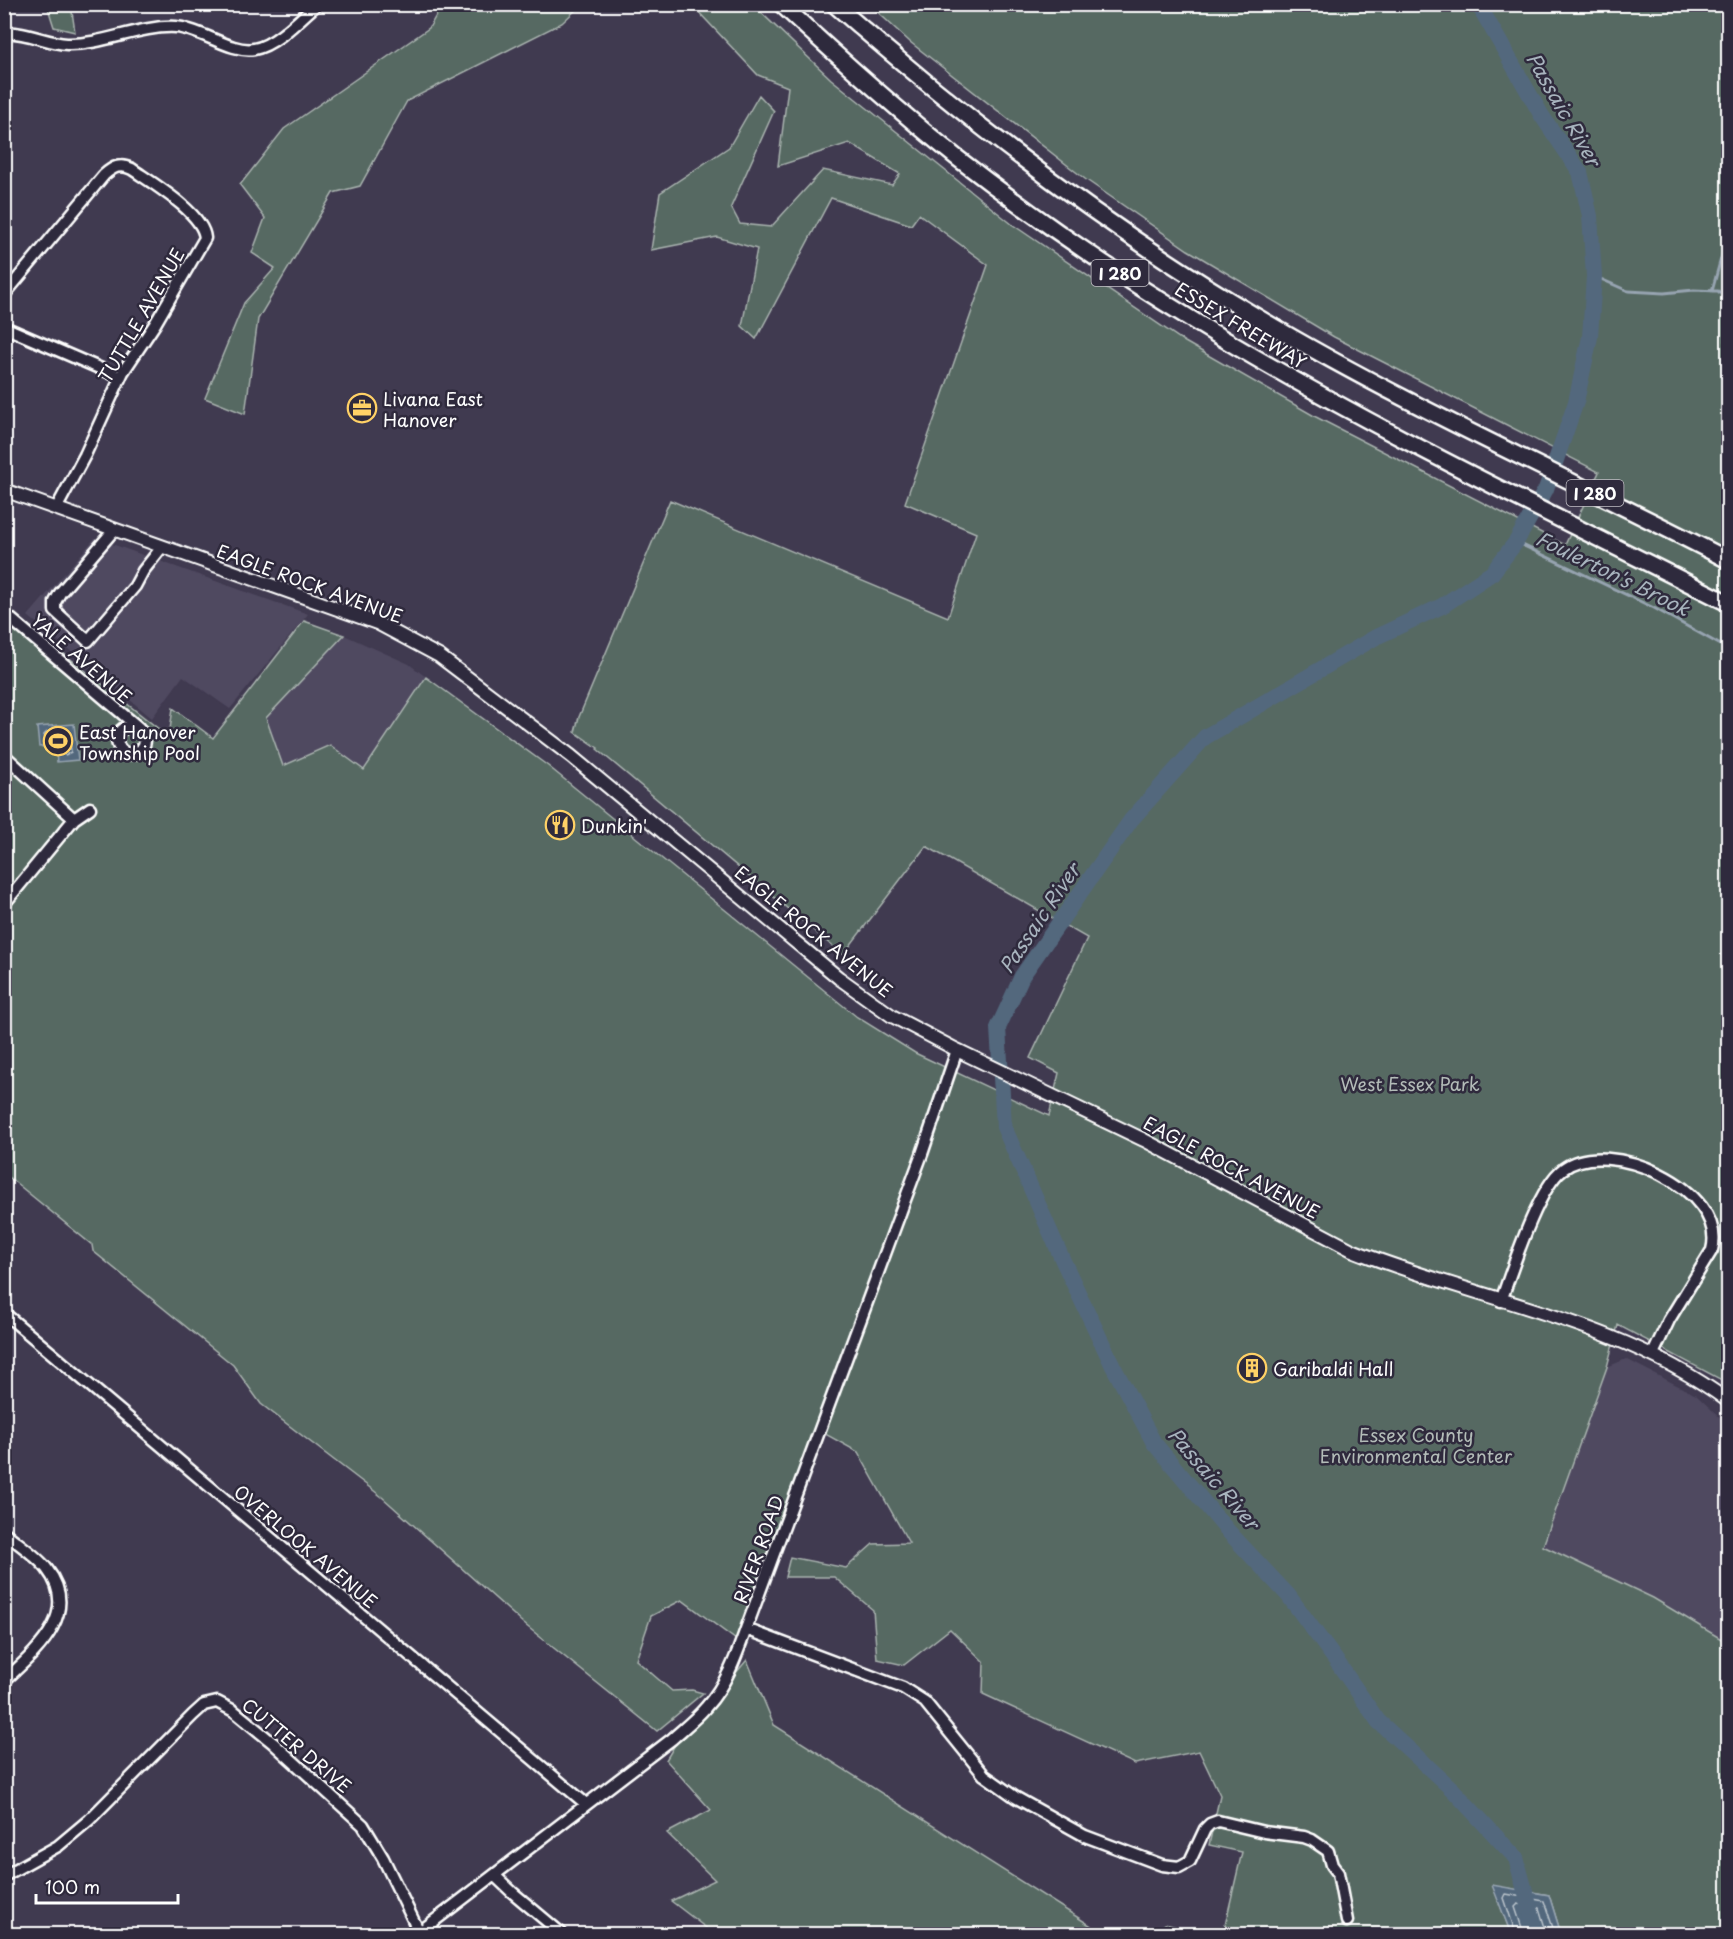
<svg xmlns="http://www.w3.org/2000/svg" width="1733" height="1939" viewBox="0 0 1733 1939" font-family="'Playpen Sans',sans-serif">
<style>
.built{fill:#4f4960}
.green{fill:#566962;stroke:#aab4b0;stroke-width:1.5}
.water{fill:#52687d;stroke:#97a4b1;stroke-width:1.5}
.lines{fill:none;stroke-linecap:round;stroke-linejoin:round}
.shore{stroke:#bac3cb;stroke-width:1.5}
.stream{stroke:#97a4b1;stroke-width:3}
.river{stroke:#52687d;stroke-width:16}
.minor-casing{stroke:#fff;stroke-width:15}
.major-casing{stroke:#fff;stroke-width:16}
.highway-casing{stroke:#fff;stroke-width:20}
.minor{stroke:#2f2a3d;stroke-width:10}
.major{stroke:#2f2a3d;stroke-width:12}
.highway{stroke:#2f2a3d;stroke-width:15}
.labels{text-anchor:middle;dominant-baseline:central;stroke-width:5;stroke-linejoin:round;paint-order:stroke}
.shield{fill:#2f2a3d;stroke:#c1bfc5;stroke-width:1.5}
.shield-label{font-size:16px;font-weight:bold;fill:#fff}
.street-label{font-size:18px;fill:#fff;stroke:#2f2a3d}
.poi-label{font-size:18px;fill:#fff;stroke:#2f2a3d;text-anchor:start}
.park-label{font-size:18px;fill:#b3bcb8;stroke:#2f2a3d}
.water-label{font-size:20px;font-style:italic;fill:#a8b4be;stroke:#2f2a3d}
</style>
<rect width="100%" height="100%" fill="#403a50"/>
<filter id="ink" filterUnits="userSpaceOnUse"><feTurbulence type="fractalNoise" baseFrequency=".0167" numOctaves="2"/><feDisplacementMap in="SourceGraphic" scale="12" xChannelSelector="R" yChannelSelector="G"/><feConvolveMatrix kernelMatrix="1 2 1 2 8 2 1 2 1" color-interpolation-filters="sRGB"/></filter>
<g filter="url(#ink)">
<path class="built" d="M95 538 308 614 230 709 183 676 152 718 28 616Z
M344 635 409 664 426 677 364 770 283 767 266 718Z
M1626 1359 1696 1395 1728 1425V1643L1653 1598 1543 1546 1607 1367Z"/>
<path class="green" d="M47 5H71L75 32 54 27Z
M442 5H581L562 23 407 101 360 186 333 193 258 319 245 414 205 398 244 303 275 268 252 253 265 218 240 185 284 129 429 28Z
M692 5H753L831 79 1013 225 1185 342 1316 417 1565 545 1599 472 1334 337 1188 250 1085 179 910 42 870 5H1728V1386L1722 1380 1618 1325 1607 1367 1543 1546 1653 1598 1728 1643V1934H1561L1549 1895 1493 1886 1511 1934H1223L1242 1852 1209 1845 1220 1795 1199 1751 1135 1764 983 1694 984 1662 950 1629 904 1665 877 1659 873 1610 834 1577H785L790 1557 846 1568 873 1544 909 1543 858 1452 822 1432 743 1645 682 1600 651 1616 636 1660 672 1691 692 1690 703 1693 657 1731 524 1624 382 1497 261 1404 233 1365 93 1251 92 1245 5 1174V607L169 737 173 708 213 738 304 621 344 635 266 718 283 766 330 745 364 770 426 677 548 766 857 1017 915 1053 1049 1116 1059 1073 1030 1058 1087 938 926 846 843 955 597 749 598 748 575 732 579 717 670 500 948 617 976 533 905 503 988 265 919 214 911 225 831 198 756 339 742 326 757 249 717 237 651 250 660 193 729 147 759 95 774 111 731 207 740 224 771 227 823 170 892 185 900 174 849 143 778 166 788 87 758 75Z
M747 1660 774 1725 1096 1929 1110 1934H714L671 1901 715 1880 667 1833 711 1810 666 1760 676 1743Z
M1165 1924 1204 1934H1153Z"/>
<path class="water" d="M74 724 78 760 57 762 55 745 39 747 37 727Z
M1492 1885 1549 1895 1561 1934H1511Z"/>
<g class="lines">
<path class="shore" d="M66 731 69 733 71 752 65 755 62 753 59 741 46 740 44 735 47 732Z
M1516 1934 1504 1898 1506 1894 1544 1901 1555 1934
M1524 1934 1515 1907 1518 1904 1539 1908 1547 1934"/>
<path class="stream" d="M1594 276 1628 291 1664 293 1694 290 1718 291 1726 298V368L1728 375
M1712 291 1728 233
M1516 542 1654 608 1728 649"/>
<path class="river" d="M1478 4 1542 116 1580 172 1590 216 1594 276 1590 337 1576 402 1546 489 1516 542 1492 573 1442 606 1376 637 1205 737 1131 820 1022 976 998 1028 1004 1127 1064 1263 1113 1366 1154 1443 1228 1531 1288 1595 1340 1666 1378 1721 1453 1790 1516 1858 1537 1934"/>
<g class="minor-casing">
<path id="minor" d="M4 33C26 31 46 43 67 44 104 45 139 25 176 27 201 29 231 53 254 49 275 46 301 18 317 4
M4 295 104 175C113 167 120 163 132 169 152 183 203 213 205 238L155 324 123 372 85 455 56 509
M4 327 120 377
M114 530 60 593 55 602V611L88 641 135 586 143 571 162 547
M4 613 139 728
M117 740a14 14 0 1 1 28 0a14 14 0 1 1-28 0Z
M4 755 74 819 4 904
M74 819 90 808
M1501 1301C1512 1270 1538 1187 1563 1169 1607 1135 1728 1189 1712 1250L1669 1320 1653 1354
M4 1313 586 1804
M4 1532C18 1544 36 1555 47 1569 82 1614 35 1652 4 1681
M746 1629 903 1688 925 1702 984 1775 1015 1797 1085 1836 1162 1865 1179 1867 1190 1861 1205 1829 1210 1824 1218 1821 1264 1832 1304 1837 1312 1840 1328 1851 1332 1865 1338 1873 1347 1921
M494 1875 512 1892 562 1934
M4 1876 58 1846 89 1820 193 1715 204 1705 217 1702 234 1711 273 1743 363 1825 383 1858 419 1932
M417 1934 672 1739C683 1729 696 1719 706 1707 726 1685 736 1657 746 1629L922 1154 957 1050"/>
</g>
<g class="major-casing">
<path id="major" d="M4 490 377 623 439 656 571 756 839 978 892 1016 957 1050 1144 1140 1352 1250C1477 1300 1619 1319 1728 1401"/>
</g>
<g class="highway-casing">
<path id="highway" d="M781 4C838 57 896 109 956 157 1032 216 1112 271 1194 321 1365 426 1549 513 1728 603
M834 4C965 119 1102 225 1252 314 1405 406 1570 478 1728 560"/>
</g>
<use href="#minor" class="minor"/>
<use href="#major" class="major"/>
<use href="#highway" class="highway"/>
</g>
</g>
<defs>
<g id="office-ring" transform="scale(1.5)"><circle r="9.5" fill="#2f2a3d" stroke="#ffd166" stroke-width="1.5"/><path d="M-6-3h4V-5.5h4V-3h4V5H-6ZM-1-4.5V-3h2v-1.5ZM-6 0V1H6V0Z" fill="#ffd166"/></g>
<g id="stadium-ring" transform="scale(1.5)"><circle r="9.5" fill="#2f2a3d" stroke="#ffd166" stroke-width="1.5"/><path d="M0-5a6.5 5 0 1 0 0 10a6.5 5 0 1 0 0-10ZM-3.5-1.8h7v3.6h-7Z" fill="#ffd166"/></g>
<g id="restaurant-ring" transform="scale(1.5)"><circle r="9.5" fill="#2f2a3d" stroke="#ffd166" stroke-width="1.5"/><path d="M-5-6h1v4h1v-4h1v4h1v-4h1v5L-1.5 .5V6h-2V.5L-5-1ZM5-6V6H3V1.5H1.5Q1.5-4 5-6Z" fill="#ffd166"/></g>
<g id="building-ring" transform="scale(1.5)"><circle r="9.5" fill="#2f2a3d" stroke="#ffd166" stroke-width="1.5"/><path d="M-4-6H4V6H1V3H-1V6H-4ZM-2.5-4.3h1.7v1.8h-1.7ZM.8-4.3h1.7v1.8H.8ZM-2.5-1h1.7V.8h-1.7ZM.8-1h1.7V.8H.8Z" fill="#ffd166"/></g>
</defs>
<g fill-rule="evenodd">
<use href="#office-ring" x="362" y="408"/>
<use href="#stadium-ring" x="58" y="741"/>
<use href="#restaurant-ring" x="560" y="825"/>
<use href="#building-ring" x="1252" y="1368"/>
</g>
<g class="labels">
<g class="shield">
<rect x="1091.5" y="260" width="57" height="26" rx="4.5"/>
<rect x="1566.5" y="480" width="57" height="26" rx="4.5"/>
</g>
<g class="shield-label">
<text x="1120" y="273">I 280</text>
<text x="1595" y="493">I 280</text>
</g>
<g class="street-label">
<text transform="translate(141 315) rotate(-60)">TUTTLE AVENUE</text>
<text transform="translate(1241 325) rotate(31)">ESSEX FREEWAY</text>
<text transform="translate(310 583) rotate(20)">EAGLE ROCK AVENUE</text>
<text transform="translate(82 658) rotate(41)">YALE AVENUE</text>
<text transform="translate(814 931) rotate(39)">EAGLE ROCK AVENUE</text>
<text transform="translate(1232 1167) rotate(28)">EAGLE ROCK AVENUE</text>
<text transform="translate(306 1546) rotate(40)">OVERLOOK AVENUE</text>
<text transform="translate(758 1549) rotate(-70)">RIVER ROAD</text>
<text transform="translate(297 1745) rotate(40)">CUTTER DRIVE</text>
</g>
<g class="poi-label">
<text x="383" y="398">Livana East<tspan x="383" dy="21">Hanover</tspan></text>
<text x="79" y="731">East Hanover<tspan x="79" dy="21">Township Pool</tspan></text>
<text x="581" y="825">Dunkin'</text>
<text x="1273" y="1368">Garibaldi Hall</text>
</g>
<g class="park-label">
<text x="1410" y="1083">West Essex Park</text>
<text x="1416" y="1434">Essex County<tspan x="1416" dy="21">Environmental Center</tspan></text>
</g>
<g class="water-label">
<text transform="translate(1564 109) rotate(60)">Passaic River</text>
<text transform="translate(1613 573) rotate(26)">Foulerton's Brook</text>
<text transform="translate(1039 918) rotate(-56)">Passaic River</text>
<text transform="translate(1214 1478) rotate(49)">Passaic River</text>
</g>
</g>
<rect width="1733" height="1939" fill="none" stroke="#2f2a3d" stroke-width="24"/>
<rect x="12" y="12" width="1709" height="1915" fill="none" stroke="#fff" stroke-width="2" filter="url(#ink)"/>
<path d="M36 1894v9h142v-9" fill="none" stroke="#ffffff" stroke-width="3"/>
<text x="45" y="1894" font-size="18" fill="#ffffff" stroke="#2f2a3d" stroke-width="4.5" paint-order="stroke">100 m</text>
</svg>
